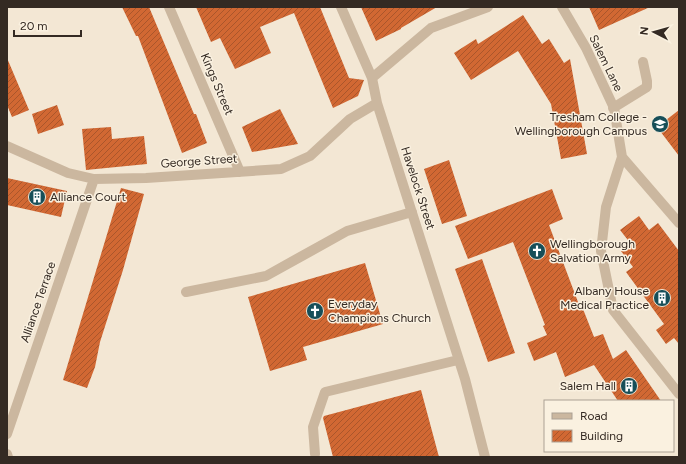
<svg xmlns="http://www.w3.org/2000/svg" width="686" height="464" viewBox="0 0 686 464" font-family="Figtree,sans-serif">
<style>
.building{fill:url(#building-hatch)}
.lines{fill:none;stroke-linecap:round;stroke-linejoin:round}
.minor{stroke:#cbb79f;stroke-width:10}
.labels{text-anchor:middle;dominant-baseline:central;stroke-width:3;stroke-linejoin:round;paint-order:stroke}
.street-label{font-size:12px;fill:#342a23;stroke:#faf1e0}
.poi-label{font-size:12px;fill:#342a23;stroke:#faf1e0;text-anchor:end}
</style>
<defs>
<pattern id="building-hatch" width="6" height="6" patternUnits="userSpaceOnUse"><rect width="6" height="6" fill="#d16833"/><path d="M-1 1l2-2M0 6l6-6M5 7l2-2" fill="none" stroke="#aa562b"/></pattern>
</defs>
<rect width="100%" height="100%" fill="#f3e7d4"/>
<path class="building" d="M122 7H149L194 114H196L207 143 182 153 138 36H136Z
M196 7H320L349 78 364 80 358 96 333 108 294 13 260 27 271 53 235 69 220 38 211 42Z
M361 7H437L401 28V29L376 41Z
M589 7H650L599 30Z
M523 15 542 44 549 39 564 63 570 59 587 154 561 159 551 104 518 51 471 80 454 53 476 39 478 44Z
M7 58 29 110 12 117 7 105Z
M57 105 64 125 38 134 32 114Z
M280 109 298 144 252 152 242 127Z
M679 110V156L657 127Z
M111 127 112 139 144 136 147 164 86 170 82 129Z
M449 160 467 216 442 224 424 169Z
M7 178 67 191 61 217 7 205Z
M121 188 144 194 123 270 100 342 95 367 87 388 63 380Z
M552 189 563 219 549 225 581 310 583 309 594 337 603 334 613 359 626 350 661 401H618L594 365 565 377 556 352 534 361 527 343 547 335 543 326 545 325 513 242 468 259 455 226Z
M639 216 649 230 658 223 679 251V344L674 338 666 344 656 330 664 324 626 272 633 267 621 251 631 244 620 230Z
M482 259 515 353 488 362 455 269Z
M365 263 383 324 303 347 307 360 270 371 248 297Z
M421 390 439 457H333L323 418 324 416Z"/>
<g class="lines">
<path class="minor" d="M169 7 240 172
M341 7 372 78 377 103 465 379 485 457
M562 7 586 48 614 108 622 157 606 207 601 251 613 310 679 394
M372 78 431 28 488 7
M613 108 647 87V81L643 62
M7 146 68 173 94 179 146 178 281 169 310 156 350 119 377 103
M622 157 679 223
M186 292 266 276 347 231 412 212
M7 434 94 179
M7 454 8 457
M315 454 313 427 325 392 458 360"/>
</g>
<defs>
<g id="university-disc" transform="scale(0.9)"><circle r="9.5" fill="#164e58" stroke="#faf1e0"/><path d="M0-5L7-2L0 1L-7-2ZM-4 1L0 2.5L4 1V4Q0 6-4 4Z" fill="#fff"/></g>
<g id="building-disc" transform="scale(0.9)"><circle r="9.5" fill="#164e58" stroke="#faf1e0"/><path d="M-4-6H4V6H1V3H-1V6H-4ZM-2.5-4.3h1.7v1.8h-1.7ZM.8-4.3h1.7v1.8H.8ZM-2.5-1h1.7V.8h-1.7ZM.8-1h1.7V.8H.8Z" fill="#fff"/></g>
<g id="church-disc" transform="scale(0.9)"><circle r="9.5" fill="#164e58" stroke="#faf1e0"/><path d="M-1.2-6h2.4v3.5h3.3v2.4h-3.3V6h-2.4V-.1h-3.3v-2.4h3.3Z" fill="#fff"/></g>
</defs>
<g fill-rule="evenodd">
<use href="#university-disc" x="660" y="124"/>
<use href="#building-disc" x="37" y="197"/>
<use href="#church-disc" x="537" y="251"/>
<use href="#building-disc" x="662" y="298"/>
<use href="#church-disc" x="315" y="311"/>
<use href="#building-disc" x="629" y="386"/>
</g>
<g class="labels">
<g class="street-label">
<text transform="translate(606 63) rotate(64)">Salem Lane</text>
<text transform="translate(217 84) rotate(67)">Kings Street</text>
<text transform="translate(199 161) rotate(-4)">George Street</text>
<text transform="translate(418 188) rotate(72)">Havelock Street</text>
<text transform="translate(38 302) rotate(-71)">Alliance Terrace</text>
</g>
<g class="poi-label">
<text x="647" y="117">Tresham College -<tspan x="647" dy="14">Wellingborough Campus</tspan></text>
<text x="50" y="197" text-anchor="start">Alliance Court</text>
<text x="550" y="244" text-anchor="start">Wellingborough<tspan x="550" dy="14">Salvation Army</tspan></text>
<text x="649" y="291">Albany House<tspan x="649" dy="14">Medical Practice</tspan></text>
<text x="328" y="304" text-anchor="start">Everyday<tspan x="328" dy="14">Champions Church</tspan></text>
<text x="616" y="386">Salem Hall</text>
</g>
</g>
<rect width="686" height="464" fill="none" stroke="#342a23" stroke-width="16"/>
<rect x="544" y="400" width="130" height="52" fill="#faf1e0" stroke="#aba194"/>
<rect x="552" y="413" width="20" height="6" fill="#cbb79f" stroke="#aba194"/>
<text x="580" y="420" font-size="12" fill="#342a23">Road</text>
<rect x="552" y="430" width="20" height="12" fill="url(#building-hatch)" stroke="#aba194"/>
<text x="580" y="440" font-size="12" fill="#342a23">Building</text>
<g transform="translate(654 32) rotate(276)" stroke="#faf1e0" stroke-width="3" paint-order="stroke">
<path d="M0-3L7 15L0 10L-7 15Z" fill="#342a23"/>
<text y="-6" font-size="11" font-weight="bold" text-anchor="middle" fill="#342a23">N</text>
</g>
<path d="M14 30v6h67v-6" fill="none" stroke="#342a23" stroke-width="2"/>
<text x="20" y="30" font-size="12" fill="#342a23" stroke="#faf1e0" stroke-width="3" paint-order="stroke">20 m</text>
</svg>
